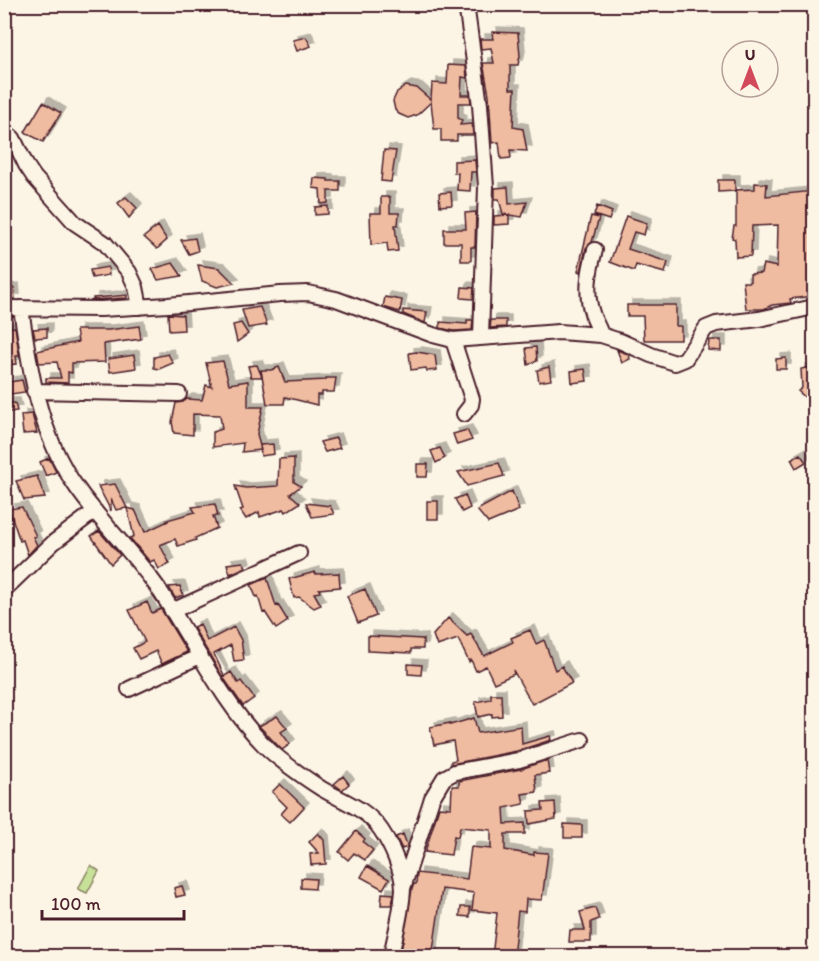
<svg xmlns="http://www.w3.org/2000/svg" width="819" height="961" viewBox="0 0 819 961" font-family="Itim,sans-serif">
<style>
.green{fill:#c7e198;stroke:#888062;stroke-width:1.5}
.building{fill:#efbca1;stroke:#4a1f2b;stroke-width:1.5;filter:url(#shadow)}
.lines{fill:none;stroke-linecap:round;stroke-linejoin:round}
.minor-casing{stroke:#4a1f2b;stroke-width:18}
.minor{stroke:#fcf5e5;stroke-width:14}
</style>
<defs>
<filter id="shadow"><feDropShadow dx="5" dy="-5" stdDeviation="0" flood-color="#0004"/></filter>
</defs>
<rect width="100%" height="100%" fill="#fcf5e5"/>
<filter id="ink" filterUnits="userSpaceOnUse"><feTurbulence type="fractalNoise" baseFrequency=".0167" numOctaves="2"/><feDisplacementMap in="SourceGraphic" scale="12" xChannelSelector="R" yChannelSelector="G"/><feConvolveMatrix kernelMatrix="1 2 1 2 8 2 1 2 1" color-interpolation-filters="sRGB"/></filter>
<g filter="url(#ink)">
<path class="green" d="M91 865 99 871 87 893 78 889Z"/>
<path class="building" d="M492 32 518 33 520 56 518 65H510V89H515L513 127 523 129 527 151 510 150 511 158 501 159 499 142 492 143 489 95 483 63H494L491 48 481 49 480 39H493Z
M306 37 311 46 297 51 293 40Z
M448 65 466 66 467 78 462 77 461 95H470L471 103H458V118L462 120 460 125 472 124 473 135H457V141H441V129H434L431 102 417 115 408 118 399 114 395 110 393 101 397 92 406 86 417 88 431 100 432 83 447 84Z
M43 102 61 113 43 142 25 132Z
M384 150 396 151 391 182 381 181Z
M475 160 476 172H471L470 191 457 190 458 173H454V161Z
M314 178 328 179V181H340V191H328V203L321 204 320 189 313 188Z
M718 180H735V191L718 192Z
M755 183 767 184 766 196 814 191V202H813L814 296 790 299 791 303 772 305 764 309H746L743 282H750V274L761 273 763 264 777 267 778 225 752 226 751 256 736 257 735 239 732 238 734 226H736V190L755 189Z
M508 187 509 204 527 202 522 217 503 214 499 199H495V188Z
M451 192 452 205 440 206 439 193Z
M126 197 137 208 129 218 118 203Z
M381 197H390V213H399L398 225H395L398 251 388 252 387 243 371 245 370 213H381Z
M328 206V214L315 215V207Z
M597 206 612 212 609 220 594 215Z
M476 212 475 247H471V261H461V243H444V229H466L465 213Z
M509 215V224L494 225V216Z
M591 216 599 218 592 242 586 248 581 272 578 271Z
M626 216 647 223 644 235 634 232 628 249 668 262 665 273 636 265 634 271 610 262Z
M158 226 167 240 157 249 144 237Z
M195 238 198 251 189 254 181 240Z
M173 263 182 276 158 280 152 269Z
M198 265 219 268 234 283 217 287 202 281Z
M108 267 109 275 92 278 90 270Z
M462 287 474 288 473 299 461 298Z
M14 288 15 299H4V289Z
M127 295V298L93 300V298Z
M385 297 402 300 400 312 383 307Z
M627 305H676V326H681V340H644L643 316H627Z
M260 307 267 325 248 328 242 310Z
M403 310 427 312 425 323 403 314Z
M168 314 183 315 184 330 169 331Z
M467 320H473L472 330 454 331 440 328V322L467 324Z
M491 320H506V327L490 328Z
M241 323 248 334 237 342 233 325Z
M139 326 141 339 104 344 105 362 72 363V373L68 372V383L46 382V378H61L57 362 39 363 37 351 78 342 76 330H108Z
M15 327 19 353V356H16L17 364 4 365V328Z
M47 328V337L35 338 33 329Z
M709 340H721V351L708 350Z
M536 347 537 361 528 365 526 348Z
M617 350 628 354 630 359 622 363Z
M417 352 435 355 437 370 427 371 426 368 411 370 409 353Z
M168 354 173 363 159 369 154 368V357Z
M134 355 136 368 110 372 108 359Z
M786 358V369H776V359Z
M223 361 229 384 248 381V407H263L257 434 261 450 242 452 243 443 213 447V432L222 429 220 415 193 414V435L174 433 172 422 176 403 183 402 187 399 202 400 206 385 212 387 206 363Z
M257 365 262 377H251L248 366Z
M279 367 285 382 326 380V378H336L334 392H322V395H317V405L285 397 284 404H267L261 370H271Z
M549 367 551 380 539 382 537 370Z
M811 367 814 395 808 400 798 391 802 388 801 369Z
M585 369 587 381 572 383 571 371Z
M22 380 25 392 11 394 9 382Z
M4 403H15L17 411 4 413Z
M32 414 37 433 23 434 21 415Z
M467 430 472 440 457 445 453 434Z
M336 438 340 448 325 452 320 442Z
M273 444 274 454 261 456 260 445Z
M440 448 445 458 436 463 431 451Z
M800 454 806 462 796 468 791 459Z
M49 458 56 472 46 476 40 462Z
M294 458V482L301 486 290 494 300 503 286 512 284 509 260 517 259 512 246 519 240 510 243 509 235 486 246 488 278 486 279 459Z
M499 463 504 476 467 486 458 472Z
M417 464H428L427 477H417Z
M37 476 45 498 24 500 16 481Z
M115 484 127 508 116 510 111 499V511L98 486Z
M512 491 519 510 488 523 477 510Z
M465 495 470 508 462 512 455 499Z
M427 501H438V519H427Z
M306 503 330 506 334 514 312 517Z
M215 504 218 516H213L217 528 195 538 196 540 178 546 175 539 160 545 170 564 159 569 154 560 150 562 130 538 134 536 127 508 135 510 145 532 168 521 167 520 195 512 192 507Z
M22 507 36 536 33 537 37 545 28 555 23 540 20 541 9 509Z
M99 531 120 555 111 564 91 536Z
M243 562 246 567 230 574 227 564Z
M315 572V574L339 573 340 587 319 589 320 592 314 593 321 605 314 608 299 597 294 598 289 579Z
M267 578 276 606 278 605 288 621 276 629 265 612 263 613 258 596 256 597 251 585Z
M180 586 183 595 175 598 169 587Z
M365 589 376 616 358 623 347 596Z
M147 602 152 613 161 609 187 652 162 664 156 651 139 659 133 648 145 642 129 610Z
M448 618 467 636 471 634 484 656 513 642 511 638 530 630 536 644 544 640 555 670 562 666 572 683 532 704 513 670 514 674 494 683 486 666 476 671 471 660 469 662 458 639 437 646 433 635Z
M200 624 207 641 234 627 241 640 244 660 234 661 231 645 214 654 224 675 222 676 193 627Z
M368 636 423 639V649H411V653L368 651Z
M408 664 422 665 421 675 408 674Z
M231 672 238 683 241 681 254 698 243 706 223 677Z
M491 694H501L502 716 492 717V714L478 717 475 702 491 699Z
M277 716 287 728 281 732 290 744 282 750 259 726Z
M474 718 478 733 521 726 522 744 550 736 551 740 517 751 451 764V761L456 760 453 741 434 745 430 727 450 723V725Z
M547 760 549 773 535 775 537 792 522 794 524 804 504 808 505 824 525 823V834H505V850L534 855V852L548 853 542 900 526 899 525 912 518 911 513 957H492L497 913 472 910 474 893 442 889 432 957H400L412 889 414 884H416L417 873 467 879 471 847 491 849V830L460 827 458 837 454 836 451 855 425 852 439 807 451 808 452 786H459V781L521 769Z
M343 776 349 784 342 790 334 784Z
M280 784 304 807 290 822 281 814 287 807 272 792Z
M555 802 556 819 529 824 528 811 543 810 542 803Z
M564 824 582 825V838H564Z
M356 831 365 839 363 842 373 850 365 860 354 853 348 860 339 852Z
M318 833 324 840 326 864 311 865 310 854 319 853 309 842Z
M403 834 407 845V847L402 849 396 837Z
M367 866 389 879 383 889 361 877Z
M301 878 316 879 315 889 301 888Z
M182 886 185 895 176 897 174 888Z
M382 893 394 894 392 905H381Z
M461 907H470V917L460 916Z
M595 908 599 919 591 922V942H569L570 930H585L580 912Z"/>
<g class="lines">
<g class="minor-casing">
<path id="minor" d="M466 4 480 105 486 187 481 337
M4 131 13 138 26 165 34 177 75 223 105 243 129 272 136 287 140 307
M595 250C589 271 585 292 592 313 594 321 599 327 601 335
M4 308 101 309 168 305 280 294 308 293 336 299 433 335 453 340 559 332 601 335 620 341 651 355 675 363 685 359 706 328 716 324 759 319 814 307
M21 308C30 372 39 434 77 488 102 524 135 554 160 591 194 642 221 701 264 745 281 762 302 776 322 789 343 801 367 809 381 830 391 845 403 871 403 889 402 912 395 935 391 956
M453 340 472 399 471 405 464 414
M34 391 179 394
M4 590 54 542 95 511
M172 611 299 553
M129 689 200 656
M403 888 432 798 444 778 455 772 519 760 582 740"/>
</g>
<use href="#minor" class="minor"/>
</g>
</g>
<rect width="819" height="961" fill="none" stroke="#fcf5e5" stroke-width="24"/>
<rect x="12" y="12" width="795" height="937" fill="none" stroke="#4a1f2b" stroke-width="2" filter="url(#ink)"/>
<g transform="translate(750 69)"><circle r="28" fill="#fcf5e5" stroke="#b59f9b" stroke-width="1.5"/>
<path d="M0-4.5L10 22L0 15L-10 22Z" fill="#d1495b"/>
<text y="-9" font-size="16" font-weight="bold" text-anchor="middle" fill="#4a1f2b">U</text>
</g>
<path d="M42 910v9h142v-9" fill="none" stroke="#4a1f2b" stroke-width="3"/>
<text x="51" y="910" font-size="18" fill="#4a1f2b" stroke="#fcf5e5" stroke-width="4.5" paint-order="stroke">100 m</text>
</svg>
